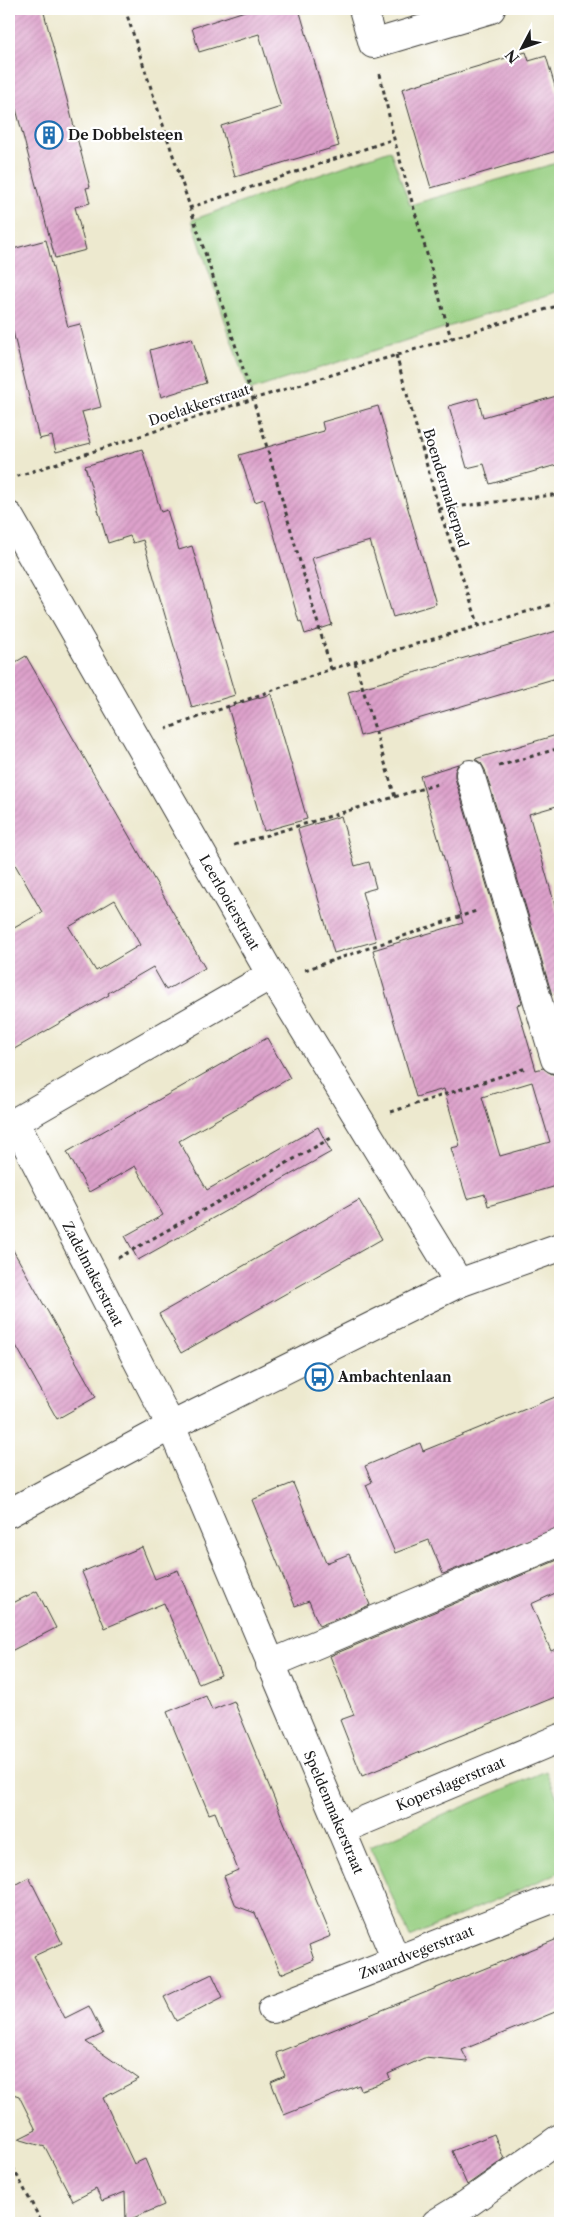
<svg xmlns="http://www.w3.org/2000/svg" width="569" height="2232" viewBox="0 0 569 2232" font-family="'Libre Caslon Text',serif">
<style>
.green{fill:#97cf82;stroke:#5a764f}
.building{fill:url(#building-hatch);fill-rule:evenodd}
.lines{fill:none;stroke-linecap:round;stroke-linejoin:round}
.minor-casing{stroke:#3b3b37;stroke-width:30}
.path{stroke:#3b3b37;stroke-width:3;stroke-dasharray:4 4;stroke-linecap:butt}
.minor{stroke:#fff;stroke-width:28}
.labels{text-anchor:middle;dominant-baseline:central;stroke-width:4.5;stroke-linejoin:round;paint-order:stroke}
.poi-label{font-size:14px;font-weight:bold;fill:#1c1c1c;stroke:#fff;text-anchor:start}
.street-label{font-size:14px;fill:#1c1c1c;stroke:#fff}
</style>
<defs>
<pattern id="building-hatch" width="6" height="6" patternUnits="userSpaceOnUse" patternTransform="scale(1.25)"><rect width="6" height="6" fill="#dda1cb"/><path d="M-1 1l2-2M0 6l6-6M5 7l2-2" fill="none" stroke="#bd8aae"/></pattern>
</defs>
<rect width="100%" height="100%" fill="#fff"/>
<filter id="ink" filterUnits="userSpaceOnUse"><feTurbulence type="fractalNoise" baseFrequency=".02" numOctaves="2"/><feDisplacementMap in="SourceGraphic" scale="10" xChannelSelector="R" yChannelSelector="G"/><feConvolveMatrix kernelMatrix="1 2 1 2 8 2 1 2 1" color-interpolation-filters="sRGB"/></filter>
<filter id="wash" filterUnits="userSpaceOnUse"><feTurbulence type="fractalNoise" baseFrequency=".0096" numOctaves="4" result="noise"/><feDisplacementMap in="SourceGraphic" scale="20" xChannelSelector="R" yChannelSelector="G"/><feGaussianBlur stdDeviation="1.12" result="paint"/><feColorMatrix in="noise" values="0 0 0 0 0 0 0 0 0 0 0 0 0 0 0 0 0 1.4 0 .05"/><feComposite in="paint" operator="in"/></filter>
<g filter="url(#wash)">
<rect width="100%" height="100%" fill="#ede9cf"/>
<path class="green" d="M390 150 410 205 560 162V291L248 391 192 220Z
M546 1771 560 1804V1872L410 1937 370 1847Z"/>
<g id="blocks">
<path class="building" d="M9 9H43L90 187 86 188 90 203 75 207 86 250 55 258 9 82Z
M251 9H299L339 146 235 177 221 126 281 107 259 34 199 52 192 28Z
M526 52 529 61 546 56 560 103V150L431 188 402 89Z
M46 240 68 327 80 324 101 407 82 412 91 443 56 452 52 436 39 439 9 315V250Z
M192 338 206 383 161 397 150 350Z
M560 395V464L490 484 484 464 467 468 449 406 478 398 483 417Z
M378 406 436 604 393 617 370 541 312 558 332 625 305 634 301 621 299 622 264 499 255 502 239 455 324 431 322 422Z
M142 449 161 512 167 510 179 550 192 546 235 695 192 708 143 540 133 543 130 536 108 543 85 466Z
M560 630V677L360 736 348 692Z
M26 656 205 968 166 990 153 967 108 993 109 995 9 1052V931L42 912 9 854V666ZM115 900 140 945 96 971 69 927Z
M271 694 307 819 264 831 228 707Z
M560 734V805L529 814 560 923V992L552 995 485 770 481 763 475 759Z
M458 764 455 771V778L522 1003 517 1005 536 1070 543 1068 552 1074H560V1185L488 1206 485 1194 467 1199 451 1148 460 1146 444 1089 416 1097 373 950 463 923 420 776ZM532 1082 550 1142 500 1156 482 1097Z
M341 816 355 866 369 862 376 888 362 892 376 941 334 953 298 829Z
M267 1038 290 1078 179 1141 207 1190 318 1127 331 1152 138 1260 125 1236 163 1215 135 1166 89 1192 67 1152Z
M359 1200 382 1239 181 1353 159 1314Z
M9 1243 96 1397 57 1419 9 1333Z
M560 1395V1527L443 1574 429 1540 395 1553 366 1485 372 1482 365 1466 420 1443 423 1451Z
M293 1483 326 1563 349 1554 370 1605 319 1626 309 1601 295 1606 252 1500Z
M142 1547 155 1579 178 1570 221 1675 199 1684 164 1603 105 1628 82 1572Z
M560 1559V1591L531 1604 551 1651 560 1647V1695L362 1776 340 1720 354 1715 330 1656Z
M37 1591 56 1628 9 1652V1605Z
M206 1696 212 1710 234 1701 331 1936 309 1945 314 1960 281 1974 255 1913 236 1906 224 1876 238 1870 215 1812 209 1814 167 1712Z
M29 1877 62 1943 34 1956 65 2018 89 2006 103 2034 86 2042 139 2079 103 2098 134 2164 145 2159 164 2205 126 2221 125 2192 102 2201 96 2189 73 2201 45 2147 18 2139 36 2130 19 2096 13 2094 9 2086V1888Z
M560 1938V2010L462 2050 468 2062 424 2058 388 2074 390 2079 376 2085 361 2090 359 2085 284 2115 271 2082 285 2076 276 2053Z
M212 1974 223 1997 176 2021 164 1997Z
M494 2134 504 2159 467 2185 452 2151Z"/>
</g>
</g>
<g filter="url(#ink)">
<use href="#blocks" fill-opacity="0" stroke="#3b3b37" stroke-width="1"/>
<g class="lines">
<g class="minor-casing">
<g id="minor">
<path d="M363 9 373 44 491 9"/>
<path id="s1" d="M9 516 271 975 459 1283"/>
<path d="M470 774 555 1059 560 1057"/>
<path id="s2" d="M271 975 15 1122 171 1426 396 1960"/>
<path d="M9 1513 171 1426 459 1283 560 1247"/>
<path d="M270 1664 560 1542"/>
<path id="s3" d="M341 1830 560 1738"/>
<path id="s4" d="M272 2009 560 1896"/>
<path d="M436 2223 467 2204 560 2138"/>
</g>
</g>
<path class="path" d="M125 9 253 399 331 669 166 729
M380 74 394 139 451 338
M189 208 394 139
M396 355 439 509 479 626
M9 479 253 399 560 305
M439 509 560 494
M355 662 395 797
M331 669 560 602
M499 766 560 748
M234 845 441 783
M305 970 479 910
M391 1112 526 1068
M118 1258 333 1137
M9 2160 42 2223"/>
<use href="#minor" class="minor"/>
</g>
</g>
<defs>
<g id="building-ring" transform="scale(1.4375)"><circle r="9.5" fill="#fff" stroke="#1f6fb2" stroke-width="1.5"/><path d="M-4-6H4V6H1V3H-1V6H-4ZM-2.5-4.3h1.7v1.8h-1.7ZM.8-4.3h1.7v1.8H.8ZM-2.5-1h1.7V.8h-1.7ZM.8-1h1.7V.8H.8Z" fill="#1f6fb2"/></g>
<g id="bus-ring" transform="scale(1.4375)"><circle r="9.5" fill="#fff" stroke="#1f6fb2" stroke-width="1.5"/><path d="M-5-6H5V4H4V6H2V4H-2V6H-4V4H-5ZM-3.5-4V0h7V-4ZM-3.5 1.2v1.5H-2V1.2ZM2 1.2v1.5H3.5V1.2Z" fill="#1f6fb2"/></g>
</defs>
<g fill-rule="evenodd">
<use href="#building-ring" x="49" y="135"/>
<use href="#bus-ring" x="319" y="1377"/>
</g>
<g class="labels">
<g class="poi-label">
<text x="68" y="135">De Dobbelsteen</text>
<text x="338" y="1377">Ambachtenlaan</text>
</g>
<g class="street-label">
<text transform="translate(199 405) rotate(-18)">Doelakkerstraat</text>
<text transform="translate(446 488) rotate(73)">Boendermakerpad</text>
<text stroke="none"><textPath href="#s1" startOffset="445">Leerlooierstraat</textPath></text>
<text stroke="none"><textPath href="#s2" startOffset="466">Zadelmakerstraat</textPath></text>
<text stroke="none"><textPath href="#s3" startOffset="119">Koperslagerstraat</textPath></text>
<text stroke="none"><textPath href="#s2" startOffset="1056">Speldenmakerstraat</textPath></text>
<text stroke="none"><textPath href="#s4" startOffset="155">Zwaardvegerstraat</textPath></text>
</g>
</g>
<rect width="569" height="2232" fill="none" stroke="#fff" stroke-width="30"/>
<g transform="translate(522 48) rotate(229)" stroke="#ffffff" stroke-width="4" paint-order="stroke">
<path d="M0-4L9 19L0 12L-9 19Z" fill="#1c1c1c"/>
<text y="-8" font-size="14" font-weight="bold" text-anchor="middle" fill="#1c1c1c">N</text>
</g>
</svg>
